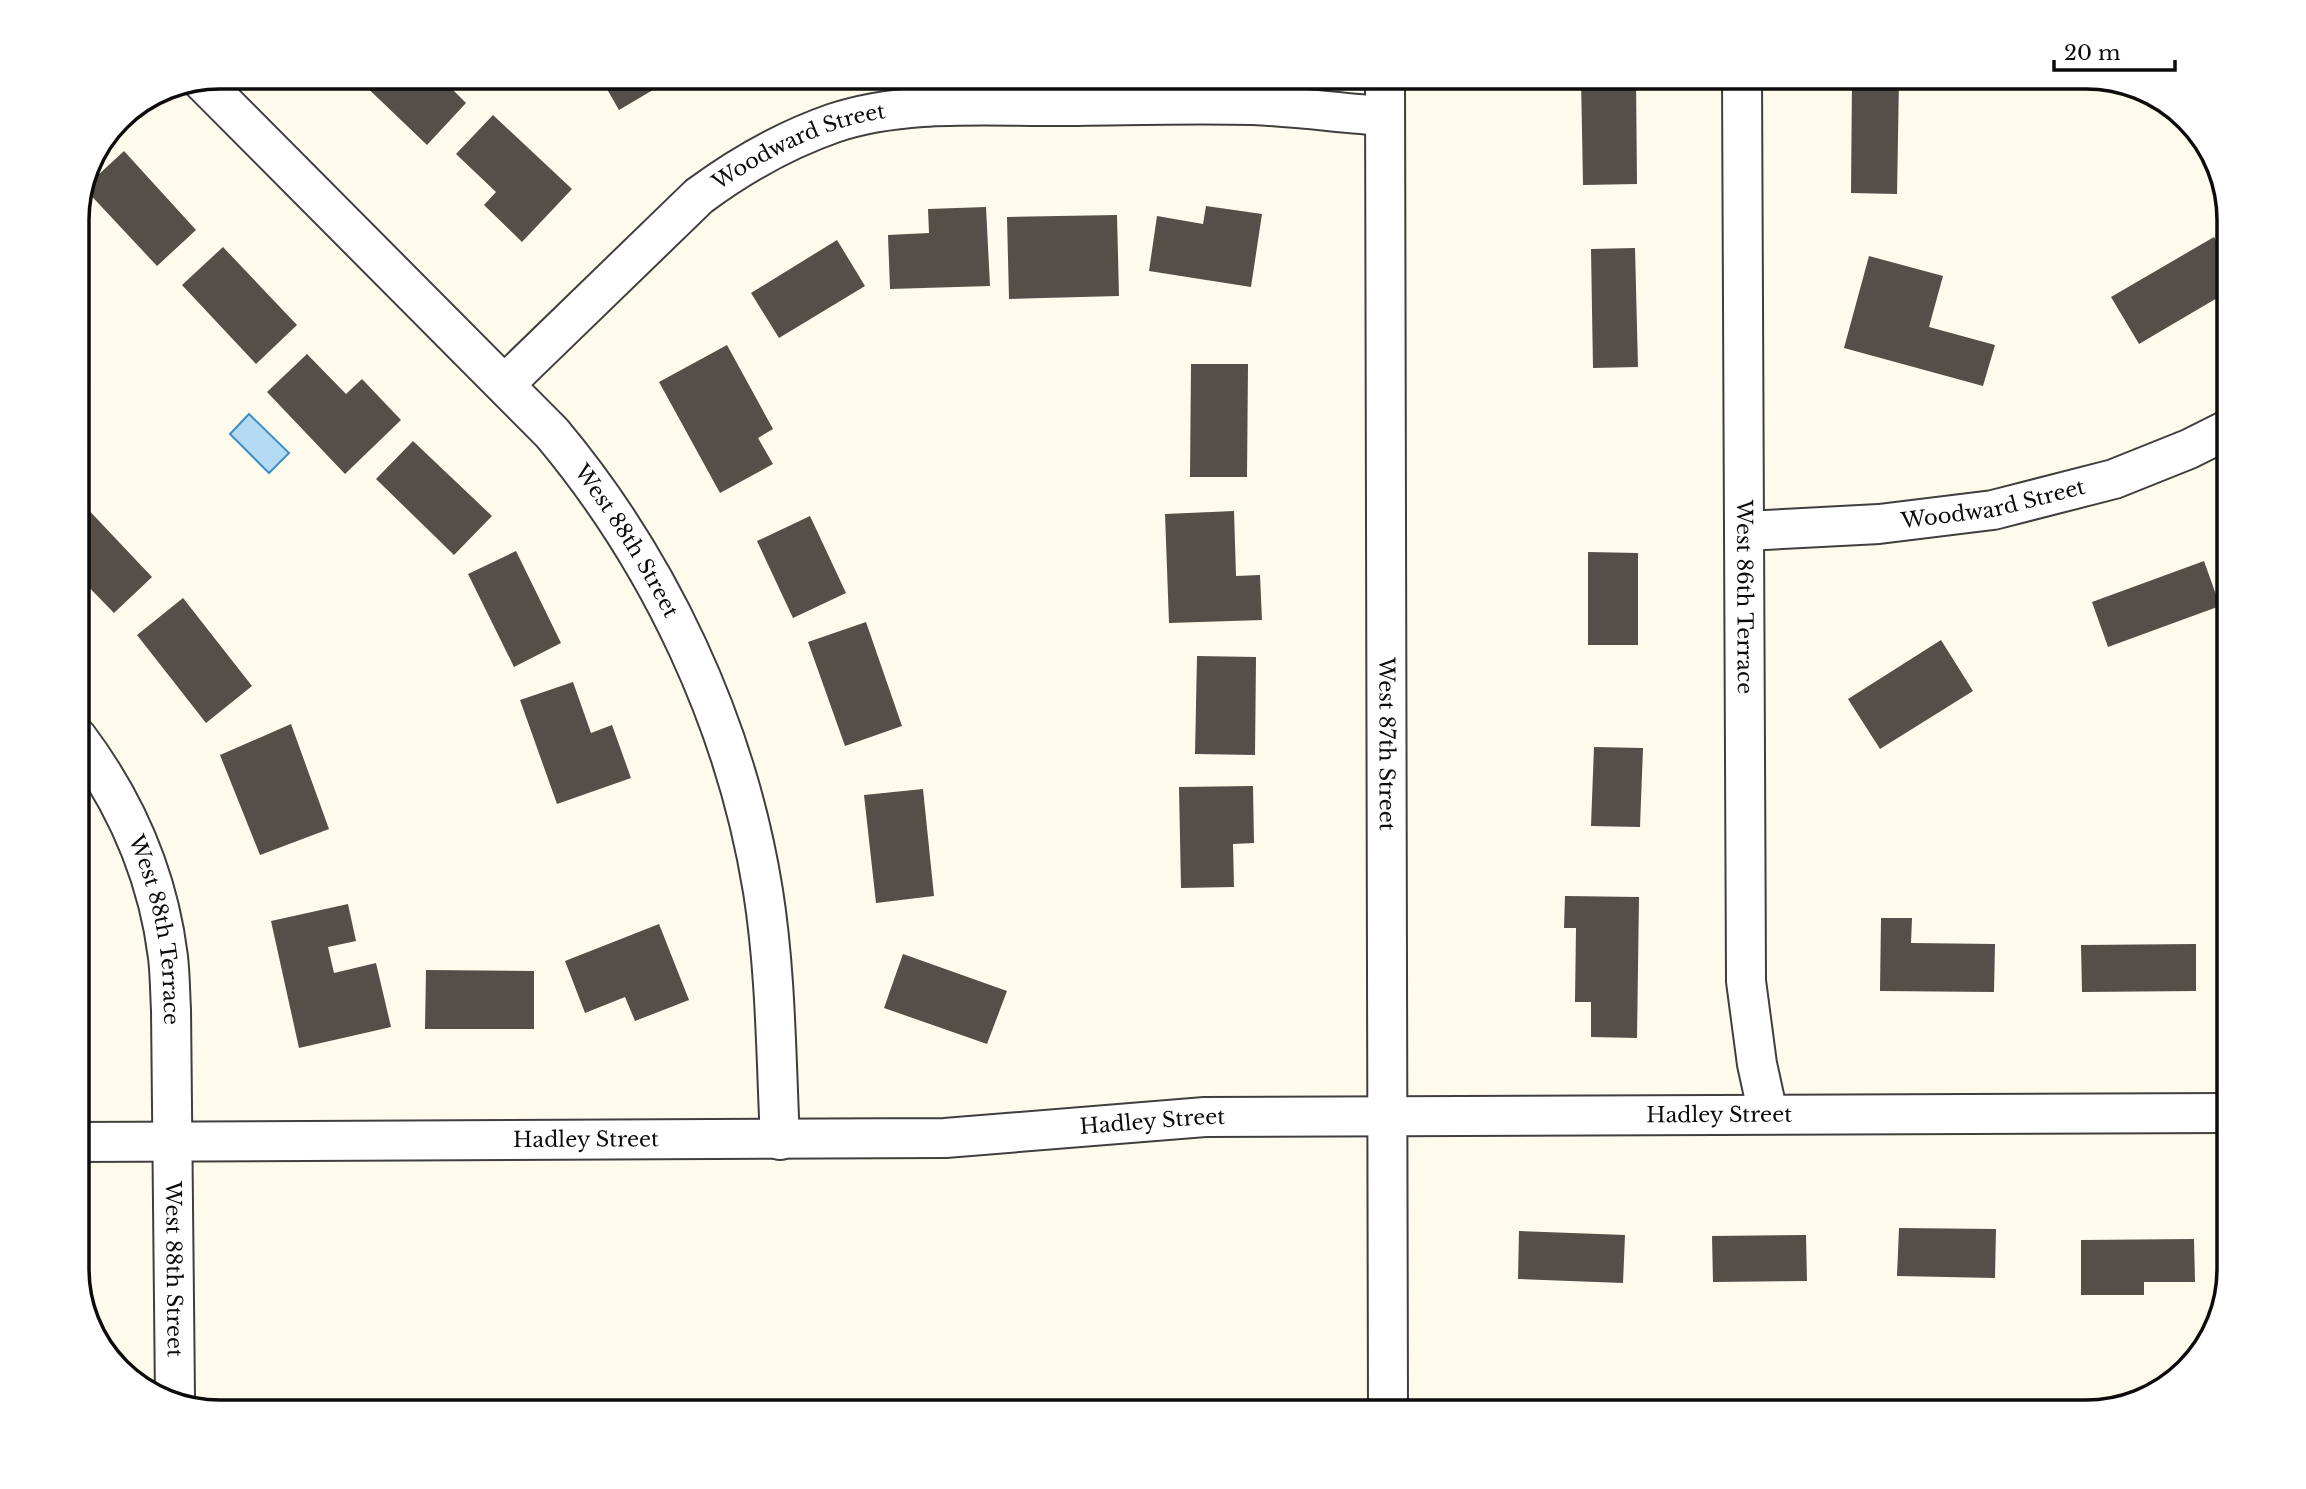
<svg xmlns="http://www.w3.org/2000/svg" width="2306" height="1489" viewBox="0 0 2306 1489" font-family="'Libre Baskerville',serif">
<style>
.water{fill:#b4dbf3;stroke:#3e8fc7;stroke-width:2}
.building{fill:#554e49}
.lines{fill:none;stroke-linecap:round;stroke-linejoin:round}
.minor-casing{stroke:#3f3f3f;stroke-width:42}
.minor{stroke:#fff;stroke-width:38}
.labels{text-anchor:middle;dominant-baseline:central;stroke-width:7;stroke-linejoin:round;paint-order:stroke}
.street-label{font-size:21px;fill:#0c0c0c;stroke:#fff}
.rim{fill:none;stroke:#0c0c0c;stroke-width:3.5}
</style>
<rect width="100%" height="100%" fill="#fefbed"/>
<path class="water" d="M249 414 289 453 269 473 230 434Z"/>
<path class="building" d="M356 77H440L466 103 427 145Z
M600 77H675L619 110Z
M1581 77H1636L1637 184 1583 185Z
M1852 79H1899L1897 194 1851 193Z
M493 115 572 189 522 242 484 205 496 192 456 154Z
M124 151 196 230 157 266 84 188Z
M1206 206 1262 214 1251 287 1149 271 1157 216 1203 224Z
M986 207 990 286 890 289 888 235 929 233 928 209Z
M1117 215 1119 296 1009 299 1007 217Z
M2214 237 2229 262V291L2139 344 2111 297Z
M837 240 865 286 779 338 751 293Z
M223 247 297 325 256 364 182 285Z
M1635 248 1638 367 1593 368 1591 249Z
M1869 256 1943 276 1929 327 1995 345 1983 386 1844 348Z
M727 345 773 429 758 438 773 464 720 493 659 382Z
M307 354 346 394 362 379 401 420 345 474 267 392Z
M1191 364H1248L1247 477H1190Z
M413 441 492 516 454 555 376 479Z
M82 503 152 577 114 613 77 575V507Z
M1234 511 1236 576 1260 575 1262 620 1169 623 1165 514Z
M810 516 846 593 793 618 757 541Z
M516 551 561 643 514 667 468 574Z
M1588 552 1638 553V645H1588Z
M2204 561 2220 606 2108 647 2092 602Z
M183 598 252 686 206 723 137 635Z
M866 622 902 726 845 746 808 642Z
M1941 640 1973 691 1880 749 1848 699Z
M1197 656 1256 657 1255 755 1195 754Z
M573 682 591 733 612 725 631 778 557 804 520 700Z
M291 724 329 829 260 855 220 755Z
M1594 747 1643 748 1640 827 1591 826Z
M1253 786 1254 843 1233 844 1234 887 1181 888 1179 787Z
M923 789 934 896 876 903 864 795Z
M1565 896 1639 897 1637 1038 1591 1037V1002H1575L1576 928H1564Z
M348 904 356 941 328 947 334 973 376 963 391 1027 299 1048 271 921Z
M1881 918H1912L1911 943 1995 944 1994 992 1880 991Z
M659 924 689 1000 635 1021 625 997 585 1013 565 961Z
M2196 944V991L2082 992 2081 945Z
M903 954 1007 991 987 1044 884 1008Z
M426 970 534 971V1029H425Z
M1899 1228 1996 1229 1995 1278 1897 1276Z
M1519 1231 1625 1235 1623 1283 1518 1279Z
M1806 1235 1807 1281 1713 1282 1712 1236Z
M2194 1239 2195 1282H2144V1295H2081V1240Z"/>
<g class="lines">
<g class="minor-casing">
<g id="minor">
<path id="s1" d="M1385 77 1388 1412"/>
<path id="s2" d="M1742 77 1746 981 1757 1064 1768 1114"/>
<path id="s3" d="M202 81 552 433C660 562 736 724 763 891 776 973 776 1057 780 1140"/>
<path id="s4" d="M505 384 699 196C741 165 785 140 834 123 901 101 976 106 1045 106 1114 106 1184 103 1253 105 1297 107 1341 113 1385 116"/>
<path id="s5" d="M1745 531 1879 524 1993 510 2114 479 2189 449 2229 429"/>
<path id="s6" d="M77 737C125 801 158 876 168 957 170 974 170 992 171 1010L175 1398"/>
<path id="s7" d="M77 1142 945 1138 1205 1117 2229 1113"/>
</g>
</g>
<use href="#minor" class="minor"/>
</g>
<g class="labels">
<g class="street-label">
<text stroke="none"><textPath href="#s4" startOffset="383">Woodward Street</textPath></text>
<text stroke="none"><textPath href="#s5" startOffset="250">Woodward Street</textPath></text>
<text stroke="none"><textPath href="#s3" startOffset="628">West 88th Street</textPath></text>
<text stroke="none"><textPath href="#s2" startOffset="520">West 86th Terrace</textPath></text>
<text stroke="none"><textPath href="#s1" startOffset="667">West 87th Street</textPath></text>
<text stroke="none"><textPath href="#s6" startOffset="212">West 88th Terrace</textPath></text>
<text stroke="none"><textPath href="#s7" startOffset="1643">Hadley Street</textPath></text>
<text stroke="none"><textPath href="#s7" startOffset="1076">Hadley Street</textPath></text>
<text stroke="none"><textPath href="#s7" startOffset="509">Hadley Street</textPath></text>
<text stroke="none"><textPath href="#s6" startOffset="553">West 88th Street</textPath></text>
</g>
</g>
<path d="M0 0H2306V1489H0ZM220 89H2086A131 131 0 0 1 2217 220V1269A131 131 0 0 1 2086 1400H220A131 131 0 0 1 89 1269V220A131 131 0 0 1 220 89Z" fill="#fff" fill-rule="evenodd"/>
<path class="rim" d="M220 89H2086A131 131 0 0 1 2217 220V1269A131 131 0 0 1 2086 1400H220A131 131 0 0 1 89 1269V220A131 131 0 0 1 220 89Z"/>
<path d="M2054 60v10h121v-10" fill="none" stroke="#0c0c0c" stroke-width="3.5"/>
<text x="2064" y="60" font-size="21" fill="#0c0c0c" stroke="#ffffff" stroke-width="5" paint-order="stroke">20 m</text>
</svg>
